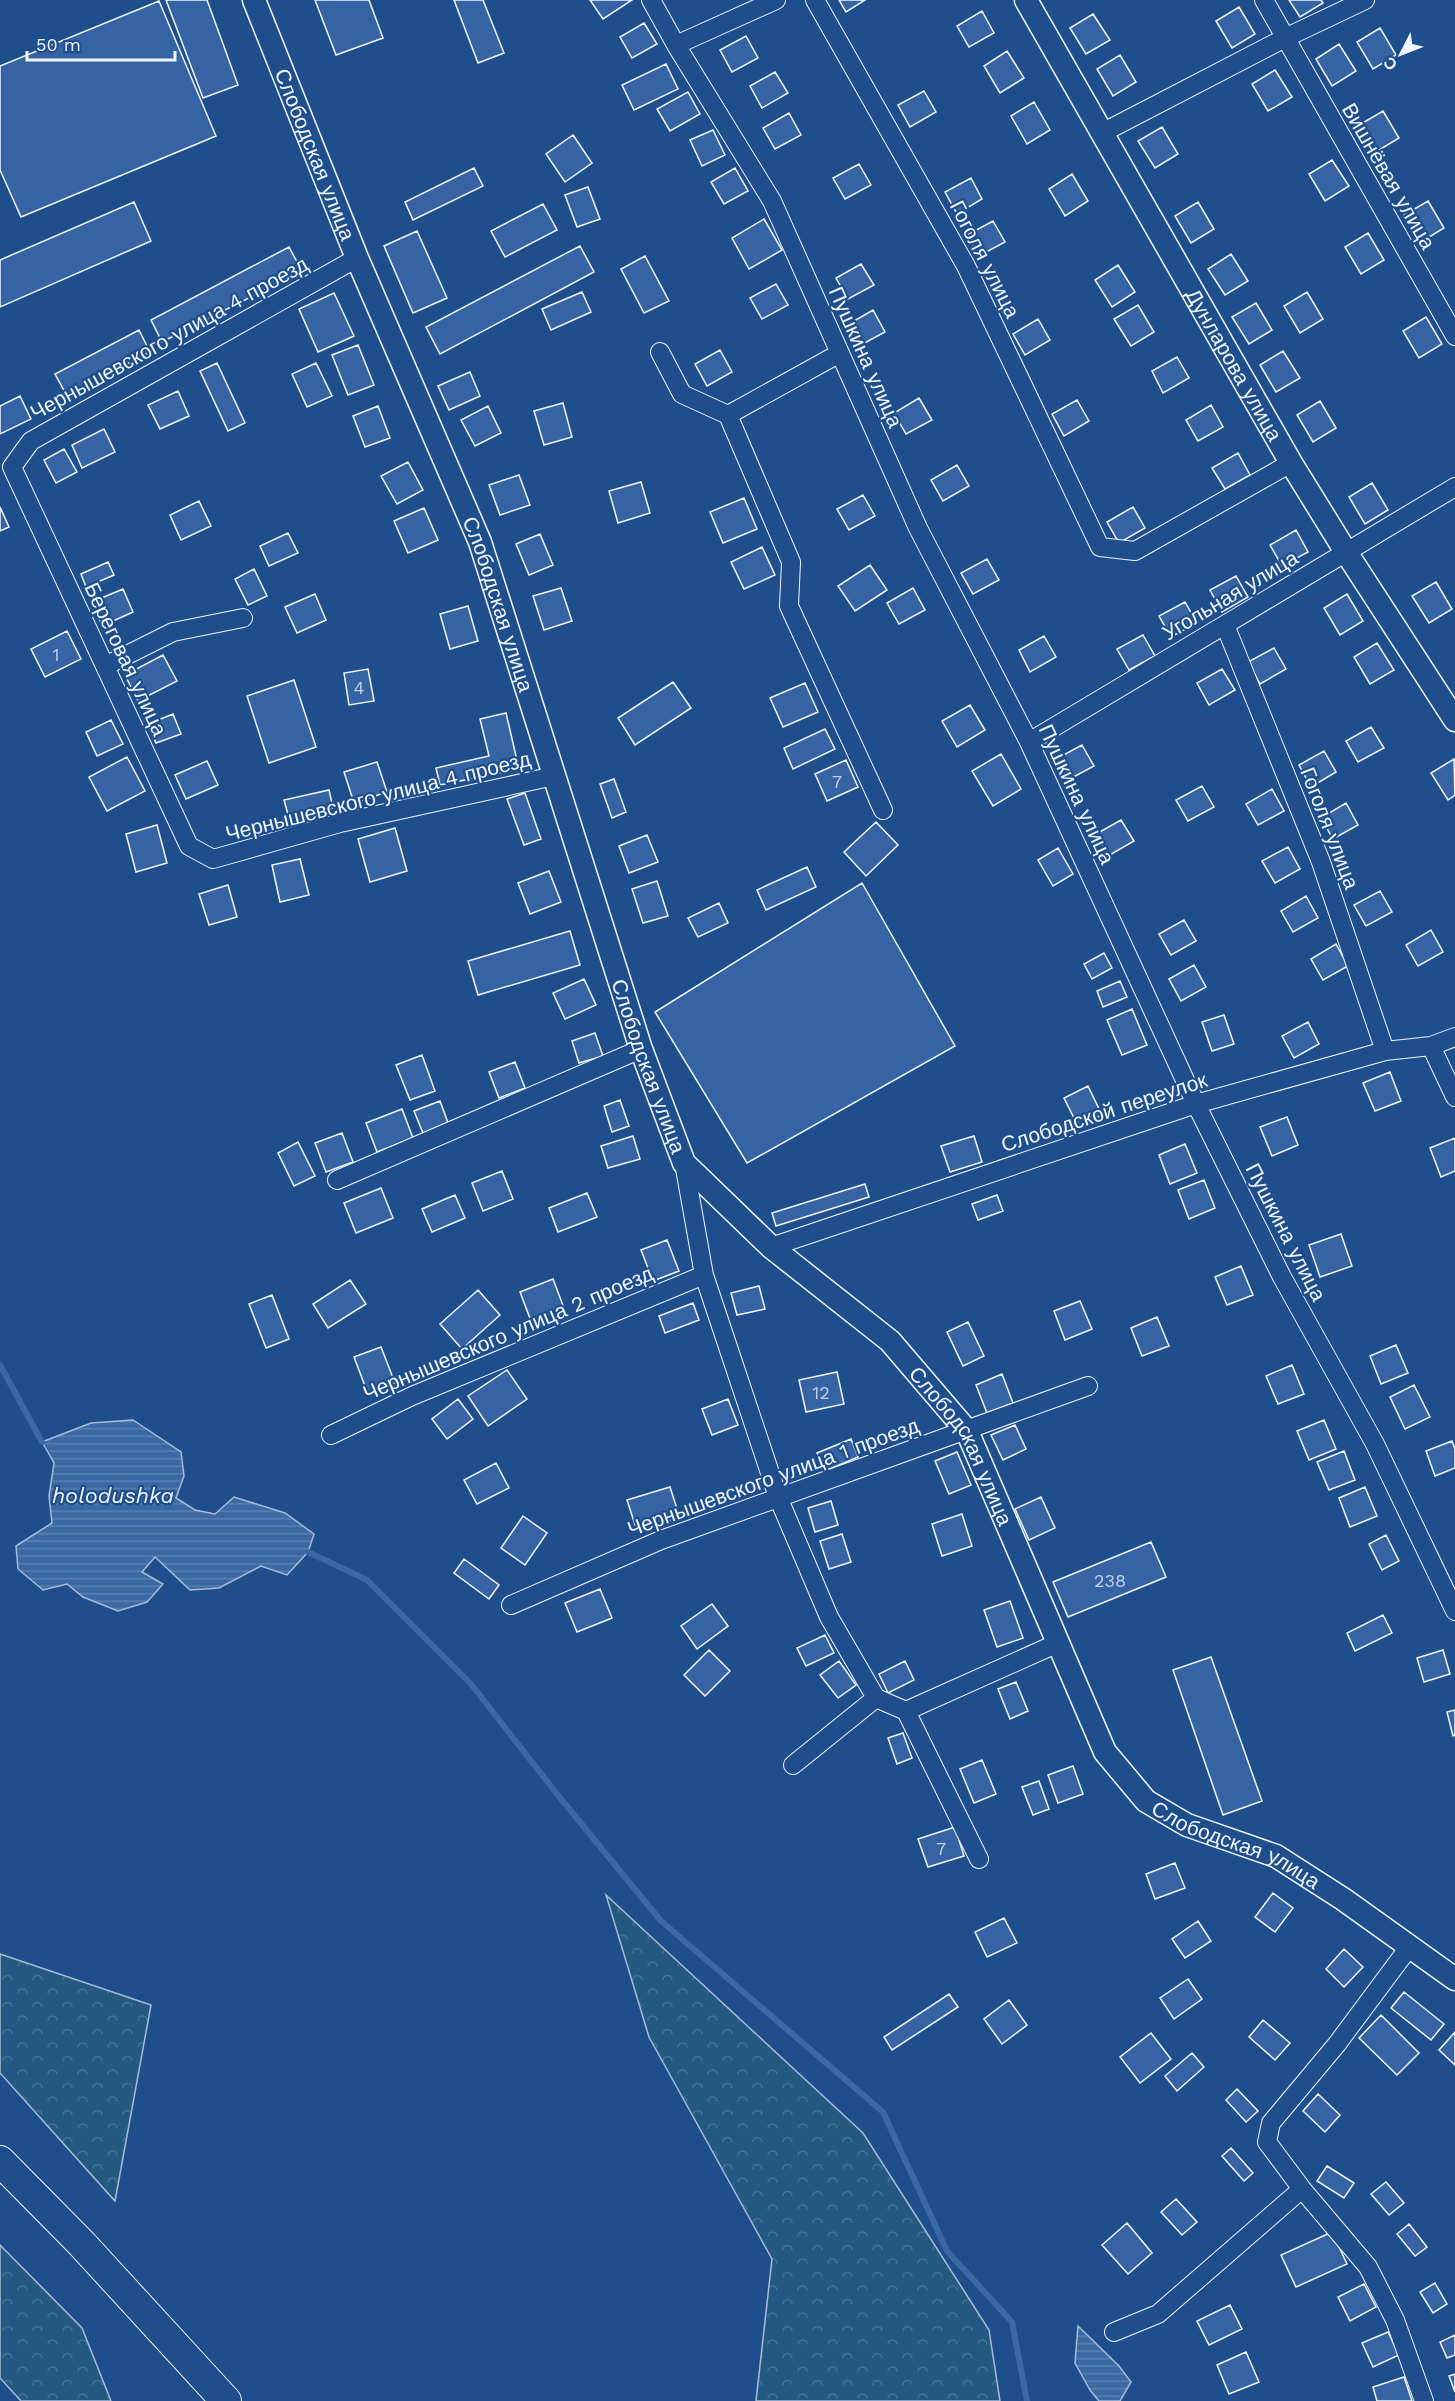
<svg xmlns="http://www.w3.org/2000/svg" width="1455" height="2401" viewBox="0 0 1455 2401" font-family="'Work Sans',sans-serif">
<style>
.forest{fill:url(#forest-crowns);stroke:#a8bbd7;stroke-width:1.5}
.water{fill:url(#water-rules);stroke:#a8bbd7;stroke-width:1.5}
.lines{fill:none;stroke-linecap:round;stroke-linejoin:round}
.stream{stroke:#3b69a3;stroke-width:6}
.building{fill:#3563a3;stroke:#f2f6ff;stroke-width:1.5}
.minor-casing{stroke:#f2f6ff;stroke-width:20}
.tertiary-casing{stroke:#f2f6ff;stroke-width:25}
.trunk-casing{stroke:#f2f6ff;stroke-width:32}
.minor{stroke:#1f4e8c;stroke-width:18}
.tertiary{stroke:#1f4e8c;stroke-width:22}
.trunk{stroke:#1f4e8c;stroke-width:30}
.labels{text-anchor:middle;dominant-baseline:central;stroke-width:4.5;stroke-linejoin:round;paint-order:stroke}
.number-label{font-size:18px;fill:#c3d1e8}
.street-label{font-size:21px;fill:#f2f6ff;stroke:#1f4e8c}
.water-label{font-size:22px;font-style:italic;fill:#f2f6ff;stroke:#1f4e8c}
</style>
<defs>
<pattern id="forest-crowns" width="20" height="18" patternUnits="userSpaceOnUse" patternTransform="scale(1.5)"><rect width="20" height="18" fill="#245a82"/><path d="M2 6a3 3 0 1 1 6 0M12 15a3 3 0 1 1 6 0" fill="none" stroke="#447295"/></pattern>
<pattern id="water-rules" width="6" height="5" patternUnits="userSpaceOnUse" patternTransform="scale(1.5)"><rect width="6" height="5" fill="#3b69a3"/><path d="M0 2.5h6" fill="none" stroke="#587fb1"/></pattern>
</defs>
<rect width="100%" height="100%" fill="#1f4e8c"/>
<path class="forest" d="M606 1895 863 2133 989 2330 1000 2401H756L772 2259 649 2037Z
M0 1954 151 2005 115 2201 0 2073Z
M0 2245 82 2328 111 2401H21L0 2378Z"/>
<path class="water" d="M133 1420 181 1452 184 1476 176 1498 195 1510 215 1514 234 1497 285 1513 314 1534 308 1552 287 1575 261 1566 219 1588 190 1590 155 1557 142 1572 163 1584 147 1602 118 1611 83 1597 67 1584 43 1590 18 1569 16 1546 52 1523 49 1496 54 1463 42 1442 91 1423Z
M1078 2326 1119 2366 1131 2382 1120 2401H1099L1090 2390 1075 2363Z"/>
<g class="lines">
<path class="stream" d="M0 1365 42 1442
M308 1552 367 1580 471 1684 561 1799 661 1921 883 2112 947 2251 1012 2322 1027 2401"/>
</g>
<path class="building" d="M166 0H207L238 85 203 98Z
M315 0H369L383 38 336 55Z
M454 0H483L504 53 478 63Z
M590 0H632L603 19Z
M839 0H865L846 12Z
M1289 0H1321L1323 3 1300 17Z
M159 1 216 136 21 217 0 170V66Z
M1239 7 1255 34 1232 48 1216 21Z
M982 11 994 33 969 47 957 26Z
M1093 14 1110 40 1086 54 1070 28Z
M644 23 657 44 632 58 620 37Z
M1380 28 1396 55 1373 69 1357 42Z
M746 36 758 58 732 72 720 50Z
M1339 44 1356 71 1332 86 1316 59Z
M1007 51 1024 78 1000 93 984 66Z
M1120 55 1136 82 1113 96 1097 69Z
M666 64 678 89 634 110 622 85Z
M1275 70 1292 97 1268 111 1252 84Z
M775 72 788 93 762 108 750 86Z
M924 91 936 112 910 127 898 105Z
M688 92 700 114 670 131 657 109Z
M1034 102 1050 130 1027 144 1011 116Z
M1383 111 1399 138 1376 152 1359 125Z
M789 113 801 135 775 149 763 128Z
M1162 127 1178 154 1155 168 1138 141Z
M713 130 725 155 702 166 690 140Z
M573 135 592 163 565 182 546 154Z
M1332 160 1349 186 1325 201 1309 174Z
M859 164 871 185 845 199 833 178Z
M474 168 483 186 413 220 405 202Z
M735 168 748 191 724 204 711 182Z
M1072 174 1088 201 1065 216 1049 189Z
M971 178 982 199 957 214 945 192Z
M588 187 600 219 577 227 565 195Z
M1428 201 1444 228 1421 242 1404 215Z
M134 202 151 241 0 307V260Z
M1198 202 1214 229 1191 243 1175 216Z
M543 204 557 230 505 257 491 231Z
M764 219 782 250 749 269 732 238Z
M993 221 1005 242 979 256 967 235Z
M417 231 447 298 413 313 384 246Z
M1368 233 1384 260 1361 274 1345 247Z
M580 246 594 272 440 354 426 327Z
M289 247 302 271 162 342 151 320Z
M1231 254 1248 281 1225 295 1208 269Z
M645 256 669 301 644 313 621 269Z
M861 264 874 285 848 299 836 278Z
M1118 265 1135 292 1112 307 1095 280Z
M776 284 788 305 762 319 750 298Z
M582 292 591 312 551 330 542 309Z
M1307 292 1323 319 1300 333 1284 306Z
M334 293 354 336 318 352 299 309Z
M1256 303 1272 330 1249 344 1232 317Z
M1138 305 1154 332 1131 346 1114 319Z
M873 310 885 332 859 346 847 325Z
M1426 317 1442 344 1419 358 1403 331Z
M1038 319 1050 340 1025 355 1013 334Z
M139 330 150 352 67 396 55 374Z
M358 345 374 385 348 395 332 355Z
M720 350 732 372 707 386 695 364Z
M1283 351 1300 378 1276 392 1260 365Z
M1177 357 1189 378 1163 393 1152 371Z
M217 363 245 423 228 431 200 371Z
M316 363 332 396 307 407 292 374Z
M470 372 480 396 449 410 438 386Z
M178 391 189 416 160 429 148 405Z
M20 396 31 419 0 434V406Z
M919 398 932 420 906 434 894 413Z
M1077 400 1089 421 1064 436 1052 414Z
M1320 401 1336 428 1313 442 1297 415Z
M563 403 572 437 544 445 534 411Z
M1211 405 1223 427 1198 441 1186 420Z
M378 406 390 438 365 447 353 416Z
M488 406 501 433 475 446 461 420Z
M104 429 115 452 82 468 72 445Z
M64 449 77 472 56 483 44 460Z
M1238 453 1250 475 1225 489 1212 468Z
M408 462 423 490 397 504 381 476Z
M957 465 969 486 943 501 931 480Z
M519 475 530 505 500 515 489 485Z
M641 482 650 513 618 523 609 491Z
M1372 483 1388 510 1365 524 1349 497Z
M863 495 875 516 849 530 837 509Z
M744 498 757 529 723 543 710 512Z
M199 501 211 526 181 540 170 515Z
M0 507 9 527 0 531Z
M1133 507 1145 528 1119 543 1107 522Z
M424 508 438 540 408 553 394 521Z
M1296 530 1308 552 1282 566 1270 545Z
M288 533 298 553 269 566 260 546Z
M540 534 553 565 529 575 516 544Z
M762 547 775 575 744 589 731 562Z
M987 559 999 580 973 594 961 573Z
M108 562 114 575 86 587 81 574Z
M870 565 887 590 855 611 838 586Z
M254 569 267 596 248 605 235 579Z
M1236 576 1248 597 1222 612 1210 590Z
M1436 582 1452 609 1429 623 1412 596Z
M561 588 572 621 544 630 533 596Z
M913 588 925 610 899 624 887 603Z
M123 589 133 612 102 626 92 602Z
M315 594 326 620 297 633 285 607Z
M1347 594 1363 621 1340 635 1324 608Z
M1185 602 1197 623 1171 637 1159 616Z
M468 606 478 641 450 649 440 614Z
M67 631 81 659 45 677 31 649Z
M1143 635 1155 656 1129 670 1117 649Z
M1044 636 1056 657 1030 672 1019 650Z
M1377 643 1394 670 1370 684 1354 657Z
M1274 648 1286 669 1260 684 1248 662Z
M163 655 177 681 138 701 125 675Z
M368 669 374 701 349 705 344 673Z
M1222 669 1235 690 1209 705 1197 683Z
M294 680 316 747 269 763 247 696Z
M673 682 691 708 635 745 618 718Z
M805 683 818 712 783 727 770 698Z
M970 705 985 730 957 747 942 721Z
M506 713 519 769 440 785 436 768 489 756 480 719Z
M173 714 181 734 156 743 148 724Z
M111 720 123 744 97 756 86 732Z
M1371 727 1384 748 1358 762 1346 741Z
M825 729 835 749 793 769 784 748Z
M1082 745 1094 766 1068 780 1056 759Z
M1324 751 1336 772 1311 787 1299 765Z
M1001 754 1021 789 993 806 972 771Z
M127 757 145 791 107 811 89 777Z
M1454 759 1455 795 1448 800 1431 773Z
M846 760 858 787 827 801 815 774Z
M207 761 218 785 186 799 175 775Z
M377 762 387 792 354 803 344 772Z
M614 779 626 812 612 818 600 784Z
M1202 786 1214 807 1188 821 1176 800Z
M1272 789 1284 811 1258 825 1246 804Z
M329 790 333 808 289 818 284 800Z
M525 793 541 839 524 845 507 799Z
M1346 803 1358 825 1333 839 1321 818Z
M1121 820 1134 841 1108 856 1096 834Z
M876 822 898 845 866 876 844 852Z
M157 825 167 863 136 872 126 834Z
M395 828 407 871 370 882 358 839Z
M647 835 658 862 629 873 619 846Z
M1288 847 1300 869 1275 883 1262 861Z
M1058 848 1073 874 1053 886 1038 860Z
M300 859 309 895 280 902 272 865Z
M807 867 816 887 766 910 757 890Z
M549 871 561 902 530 914 518 883Z
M657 881 668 916 643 923 632 889Z
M862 883 955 1046 747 1163 655 1012Z
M228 885 237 917 209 925 199 894Z
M1380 891 1392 912 1366 926 1354 905Z
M1306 896 1318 918 1293 932 1281 911Z
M719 903 728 923 698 937 688 918Z
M1184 920 1196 941 1171 955 1159 934Z
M1431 930 1443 952 1418 966 1406 945Z
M570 931 580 965 478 995 468 961Z
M1336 944 1348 966 1323 980 1311 959Z
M1104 953 1112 968 1092 979 1084 964Z
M1194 965 1206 987 1181 1001 1169 979Z
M584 979 596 1005 565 1019 553 993Z
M1120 981 1127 997 1103 1007 1097 991Z
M1132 1009 1147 1045 1122 1055 1107 1020Z
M1224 1015 1234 1044 1212 1051 1202 1022Z
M1308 1022 1319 1044 1294 1058 1282 1036Z
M595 1033 603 1056 579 1063 572 1041Z
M422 1055 435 1091 410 1100 396 1065Z
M515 1062 525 1088 499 1098 489 1072Z
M1390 1072 1401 1101 1375 1111 1363 1083Z
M1088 1086 1102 1115 1078 1126 1064 1098Z
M620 1100 629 1126 612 1132 604 1106Z
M440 1101 450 1128 425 1138 414 1111Z
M402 1109 413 1138 377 1152 366 1123Z
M1287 1117 1298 1145 1272 1156 1260 1127Z
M342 1133 353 1162 326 1172 315 1143Z
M633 1136 640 1159 608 1168 601 1146Z
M974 1136 982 1162 950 1172 941 1146Z
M1455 1138V1171L1441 1177 1430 1148Z
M298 1142 315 1176 294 1186 278 1153Z
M1185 1144 1197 1173 1170 1184 1159 1155Z
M502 1171 513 1199 483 1211 472 1183Z
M1204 1180 1215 1208 1189 1219 1178 1190Z
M865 1184 869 1197 776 1226 772 1213Z
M381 1188 393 1218 356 1233 344 1203Z
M587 1193 597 1217 558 1232 549 1208Z
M455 1195 465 1218 432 1232 422 1209Z
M997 1195 1003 1211 978 1220 972 1204Z
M1341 1234 1352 1266 1320 1277 1309 1245Z
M667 1240 679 1271 653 1281 641 1250Z
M1241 1266 1253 1295 1227 1305 1215 1277Z
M553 1279 564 1308 531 1321 520 1292Z
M350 1280 366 1304 328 1328 313 1304Z
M759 1286 765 1309 737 1315 731 1293Z
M478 1290 500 1315 462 1349 440 1324Z
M272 1295 289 1339 266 1348 249 1304Z
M1080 1301 1092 1329 1065 1340 1054 1311Z
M693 1303 699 1320 665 1333 659 1316Z
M1157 1317 1169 1346 1142 1356 1131 1328Z
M968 1322 984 1356 963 1366 947 1332Z
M1396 1345 1408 1373 1381 1384 1370 1356Z
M381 1347 395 1383 368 1394 354 1357Z
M1292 1365 1304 1394 1278 1404 1266 1376Z
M507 1370 527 1399 488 1426 468 1396Z
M837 1372 844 1404 806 1412 799 1380Z
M1002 1374 1013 1403 987 1413 976 1385Z
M1414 1385 1430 1417 1405 1429 1390 1397Z
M458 1399 473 1419 447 1439 432 1419Z
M728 1399 738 1425 712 1435 702 1409Z
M1324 1420 1336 1449 1309 1460 1297 1431Z
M1015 1425 1026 1449 1003 1460 991 1435Z
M851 1439 858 1457 825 1471 817 1453Z
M1452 1441 1455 1449V1468L1435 1476 1426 1451Z
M1344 1451 1355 1480 1329 1490 1317 1462Z
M957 1452 971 1485 949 1494 935 1461Z
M496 1463 509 1488 477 1504 464 1480Z
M670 1487 680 1518 637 1531 627 1500Z
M1365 1487 1377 1516 1350 1527 1339 1498Z
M1041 1497 1055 1528 1029 1540 1015 1509Z
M831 1501 838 1525 815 1532 808 1508Z
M962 1514 972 1546 942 1556 932 1524Z
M523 1516 547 1533 525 1565 501 1548Z
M842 1534 851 1562 829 1569 820 1541Z
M1386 1535 1399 1561 1382 1570 1369 1544Z
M1151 1542 1166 1577 1068 1617 1053 1582Z
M464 1559 499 1585 489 1599 454 1573Z
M600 1589 612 1618 577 1632 565 1603Z
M1010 1601 1023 1638 997 1647 984 1610Z
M712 1604 728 1626 697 1649 681 1626Z
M1383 1615 1392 1633 1355 1651 1347 1633Z
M825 1635 834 1653 806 1666 797 1648Z
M709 1650 730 1671 705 1696 684 1675Z
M1443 1650 1450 1674 1424 1682 1417 1658Z
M1211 1657 1262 1801 1223 1815 1173 1670Z
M839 1661 856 1685 838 1698 820 1675Z
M905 1661 914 1680 888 1693 879 1674Z
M1016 1682 1028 1711 1010 1719 998 1689Z
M1455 1710V1735L1453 1736 1447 1712Z
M903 1733 912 1758 897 1764 888 1738Z
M982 1760 996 1794 974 1803 960 1769Z
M1073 1766 1083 1794 1058 1803 1048 1775Z
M1039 1781 1049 1809 1033 1815 1022 1787Z
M955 1827 964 1856 928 1867 918 1839Z
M1175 1863 1185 1888 1155 1899 1146 1874Z
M1273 1893 1293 1908 1275 1932 1255 1917Z
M1004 1918 1017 1943 987 1957 975 1932Z
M1198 1921 1211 1941 1185 1958 1172 1939Z
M1344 1949 1363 1967 1344 1987 1326 1969Z
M1188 1979 1202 1999 1174 2019 1160 1998Z
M1404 1992 1444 2024 1431 2040 1391 2008Z
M949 1994 958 2007 892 2050 884 2037Z
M1009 2000 1027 2025 1002 2044 984 2019Z
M1381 2015 1419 2053 1397 2075 1359 2038Z
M1263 2020 1290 2043 1275 2060 1249 2037Z
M1455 2032V2065L1439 2050Z
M1151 2033 1171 2059 1140 2083 1120 2057Z
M1192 2053 1204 2067 1177 2091 1165 2076Z
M1237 2089 1258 2111 1246 2122 1226 2100Z
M1318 2094 1340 2115 1325 2132 1303 2111Z
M1231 2148 1253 2173 1244 2181 1222 2156Z
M1327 2166 1354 2183 1344 2198 1317 2181Z
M1386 2182 1404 2203 1389 2215 1371 2194Z
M1176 2199 1197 2222 1182 2235 1161 2212Z
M1127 2223 1152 2253 1128 2274 1102 2245Z
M1409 2224 1427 2247 1415 2256 1397 2234Z
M1332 2232 1347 2264 1296 2287 1281 2255Z
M1435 2283 1447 2304 1433 2313 1420 2292Z
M1364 2284 1376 2307 1350 2321 1338 2297Z
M1230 2305 1242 2329 1209 2345 1197 2321Z
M1388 2332 1399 2355 1373 2367 1362 2343Z
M1455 2335V2355L1447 2358 1440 2342Z
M1246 2352 1259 2382 1229 2394 1217 2365Z
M1455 2374V2392L1449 2376Z
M1404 2377 1412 2401H1377L1373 2387Z"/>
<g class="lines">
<g class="minor-casing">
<path id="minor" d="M651 0 676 45 772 201 918 528 1029 742 1196 1104 1282 1277 1375 1444 1455 1611
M815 0 966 266 1100 547 1135 551 1291 463
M1264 0 1455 336
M676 45 776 0
M1102 133 1285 38 1365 0
M357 258 31 441 12 467 189 846 213 859 340 823 554 776
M660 352 682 394 728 415 791 562 789 606 883 810
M728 415 840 353
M1225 625 1321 862 1385 1051
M105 666 173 632 243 618
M1029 742 1455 487
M1431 1046 1455 1097
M684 1163 704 1275 778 1497 829 1617 876 1698
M337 1180 641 1049
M771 1247 1196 1104 1385 1051 1431 1046 1455 1037
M331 1435 412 1396 704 1275
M511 1605 661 1540 1088 1386
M906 1711 979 1859
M793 1765 876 1698 906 1711 1058 1643
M1410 1946 1337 2044 1271 2123 1267 2142 1302 2189 1368 2267 1395 2320 1424 2401
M1114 2332 1158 2314 1302 2189"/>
</g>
<g class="tertiary-casing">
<g id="tertiary">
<path id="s1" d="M254 0 357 258 480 542 641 1049 684 1163 771 1247 890 1341 967 1431 1105 1752 1146 1801 1187 1825 1276 1856 1343 1899 1455 1979"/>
<path id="s2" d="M1026 0 1291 463 1346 552 1455 720"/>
</g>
</g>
<g class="trunk-casing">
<path id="trunk" d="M0 2161 82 2244 226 2401"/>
</g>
<use href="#minor" class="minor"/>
<use href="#tertiary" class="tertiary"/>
<use href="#trunk" class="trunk"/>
</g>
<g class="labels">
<g class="number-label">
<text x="56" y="654">1</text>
<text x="359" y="687">4</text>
<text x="837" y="781">7</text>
<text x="821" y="1392">12</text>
<text x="1110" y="1580">238</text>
<text x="941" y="1848">7</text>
</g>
<g class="street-label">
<text stroke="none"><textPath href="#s1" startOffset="166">Слободская улица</textPath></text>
<text transform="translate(1389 176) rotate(60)">Вишнёвая улица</text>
<text transform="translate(985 259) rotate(63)">Гоголя улица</text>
<text transform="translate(169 338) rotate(-29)">Чернышевского улица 4 проезд</text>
<text transform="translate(866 357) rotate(66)">Пушкина улица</text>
<text stroke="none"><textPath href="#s2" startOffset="420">Дунларова улица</textPath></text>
<text transform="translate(1230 595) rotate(-31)">Угольная улица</text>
<text stroke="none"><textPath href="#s1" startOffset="652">Слободская улица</textPath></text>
<text transform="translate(126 659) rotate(65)">Береговая улица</text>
<text transform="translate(1077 794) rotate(65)">Пушкина улица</text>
<text transform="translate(378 796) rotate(-14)">Чернышевского улица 4 проезд</text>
<text transform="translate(1330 828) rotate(69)">Гоголя улица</text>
<text stroke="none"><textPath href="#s1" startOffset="1138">Слободская улица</textPath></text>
<text transform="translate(1104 1112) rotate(-18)">Слободской переулок</text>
<text transform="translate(1286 1232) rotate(63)">Пушкина улица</text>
<text transform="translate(508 1333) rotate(-23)">Чернышевского улица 2 проезд</text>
<text stroke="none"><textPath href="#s1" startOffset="1642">Слободская улица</textPath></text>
<text transform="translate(773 1477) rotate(-20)">Чернышевского улица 1 проезд</text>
<text stroke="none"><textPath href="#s1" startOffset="2146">Слободская улица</textPath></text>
</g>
<g class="water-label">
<text x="113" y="1495">holodushka</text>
</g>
</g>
<g transform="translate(1401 54) rotate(228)" stroke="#1f4e8c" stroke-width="4.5" paint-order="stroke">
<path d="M0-4.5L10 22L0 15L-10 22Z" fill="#f2f6ff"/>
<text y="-9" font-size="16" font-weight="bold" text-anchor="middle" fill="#f2f6ff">С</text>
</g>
<path d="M27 51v9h148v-9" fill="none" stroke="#f2f6ff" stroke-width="3"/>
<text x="36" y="51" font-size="18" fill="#f2f6ff" stroke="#1f4e8c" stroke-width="4.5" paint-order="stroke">50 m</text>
</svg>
